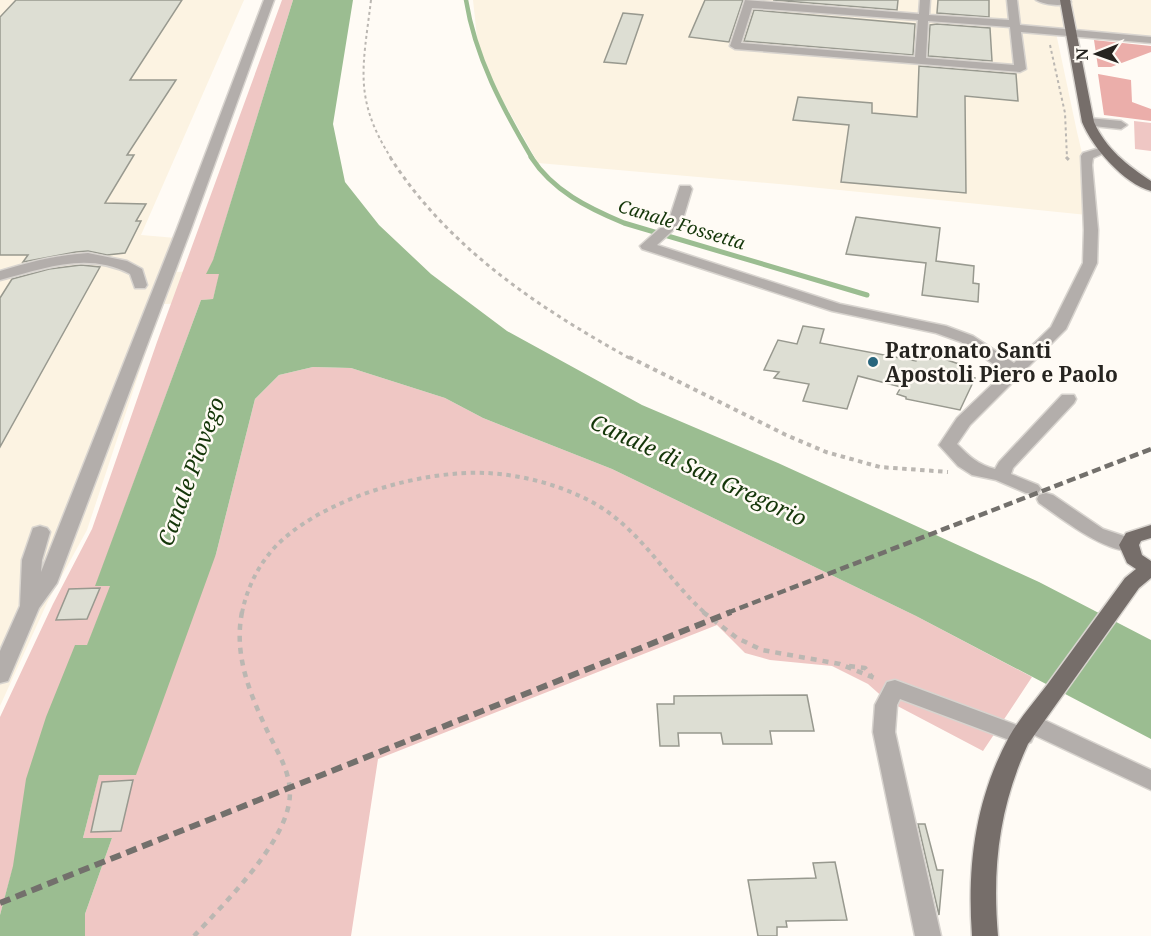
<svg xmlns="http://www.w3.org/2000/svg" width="1151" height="936" viewBox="0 0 1151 936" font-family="'Noto Serif',serif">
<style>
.built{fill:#fcf3e2}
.green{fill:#efc7c4}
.forest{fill:#ebaeaa}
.water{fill:#9bbd91}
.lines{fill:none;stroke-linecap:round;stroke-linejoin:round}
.stream-far1{stroke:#9bbd91;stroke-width:4.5}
.stream{stroke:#9bbd91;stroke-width:5}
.building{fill:#ddded3;stroke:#98998f;stroke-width:1.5}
.minor-casing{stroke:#d8d4cf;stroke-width:3}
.major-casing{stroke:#d8d4cf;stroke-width:3}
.path-far3{stroke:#bbb7b2;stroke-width:2;stroke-dasharray:3 3;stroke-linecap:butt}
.path-far2{stroke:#bbb7b2;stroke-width:3;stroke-dasharray:4 4;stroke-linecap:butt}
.path-far1{stroke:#bbb7b2;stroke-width:4;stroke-dasharray:4.5 4.5;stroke-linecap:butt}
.path{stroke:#bbb7b2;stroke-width:4.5;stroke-dasharray:6 6;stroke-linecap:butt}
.minor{fill:#b3aeab;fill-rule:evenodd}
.major{fill:#766e6a;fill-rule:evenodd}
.rail-far1{stroke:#73706c;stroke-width:4.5;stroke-dasharray:9 4.5;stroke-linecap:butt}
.rail{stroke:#73706c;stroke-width:6;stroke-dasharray:11 6;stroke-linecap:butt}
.poi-dot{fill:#29667d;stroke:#fffbf5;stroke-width:2}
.labels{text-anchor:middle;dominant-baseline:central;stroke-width:5;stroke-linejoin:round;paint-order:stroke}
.far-water-label{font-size:18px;font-style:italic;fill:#143609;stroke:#fffbf5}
.poi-label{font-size:21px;font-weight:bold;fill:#262420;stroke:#fffbf5;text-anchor:start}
.water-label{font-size:22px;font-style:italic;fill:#143609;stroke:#fffbf5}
</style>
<rect width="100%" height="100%" fill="#fffbf5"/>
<path class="built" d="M0 0H244L141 235 188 239 177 272 227 269 216 303 164 304 148 346 87 530 47 603 0 706Z
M473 0H1151V37L1055 28 1077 132 1097 216 790 185 538 163 488 74 478 47Z"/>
<path class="green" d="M282 0H293L213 261 207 273H220L213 299 201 300 96 585 111 586C68 691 29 805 0 915V717L53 604 92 529 157 342Z
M1134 121 1151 123V151L1135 149Z
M313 367 351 368 445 398 483 418 612 469 916 616 1032 677 983 751 886 700 868 684 832 666 770 660 745 653 717 625 378 759 351 936H85V914L112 838H83L99 774 216 554 255 399 279 375Z"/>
<path class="forest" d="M1094 40 1151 46V52L1111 67H1098Z
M1098 74 1131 80 1132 102 1151 109V121L1104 115Z"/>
<path class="water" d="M293 0H353L333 124 345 182 379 225 431 274 507 331 642 405 778 463 1039 582 1151 640V739L916 616 612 469 483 418 445 398 351 368 313 367 279 375 255 399 216 554 136 775H99L83 838H112L85 914V936H0V915L13 866 26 779 46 717 75 645H87L110 586H95L201 300 213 299 219 274H206L213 260Z"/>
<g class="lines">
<path class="stream-far1" d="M466 0C475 57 503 109 532 158"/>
<path class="stream" d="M531 157C553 191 588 208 624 223L867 295"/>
</g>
<path class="building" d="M16 0H182L130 80H176L127 155H134L105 203 146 204 136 221H141L125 253 107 255 88 251 76 252 23 262 28 255H0V17Z
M705 0H743L729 42 689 37Z
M773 0H898L897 10Z
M938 0H989V17L937 13Z
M754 10 915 24 913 55 744 41Z
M623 13 643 15 626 64 604 62Z
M937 24 990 28 992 61 928 56 930 25Z
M919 66 1016 74 1018 101 965 96 966 193 841 182 849 125 793 120 798 97 872 103V113L917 117Z
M856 217 940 228 936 261 974 266 973 283 979 284 978 302 922 295 926 263 846 254Z
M81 265 100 267 0 447V298L12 279 49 269Z
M803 326 824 329 820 343 916 361 919 356 930 359 932 355 968 367 964 375 975 378 960 410 906 399V397L897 394 901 387 858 376 847 409 803 401 809 384 774 378 779 372 764 370 778 340 797 344Z
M100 588 87 619 56 620 69 589Z
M807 695 814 731H770L772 744H723L721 733H678L679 746H660L657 704H674V696Z
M133 780 121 831 91 832 102 782Z
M918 824H925L937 870H943L939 915Z
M835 862 847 920 786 921 787 927H777V936H758L748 880 816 878 813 863Z"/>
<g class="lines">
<g class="minor-casing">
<path id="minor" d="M264 0H274L191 229 57 583 39 608 8 681 0 683V651L20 606 22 560 33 528 40 526 47 528 50 532 42 560 41 572 177 229Z
M745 0 919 14 920 0H930L929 15 1009 20 1007 0H1017L1020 25 1151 37V43L1021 32 1026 69 1020 72 735 49 730 46ZM752 8 918 20 915 57 741 43ZM928 21 1010 27 1014 65 926 58Z
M1036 0H1070L1071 2C1063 7 1044 5 1036 0Z
M1088 118 1121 121 1127 125 1121 129 1084 125V119Z
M1103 147 1109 151 1093 158 1092 165 1098 230 1097 263 1066 329 970 425 957 444C969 456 978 465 995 469L999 462 1062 395H1074L1076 399 1074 403 1013 468 1011 474 1038 485 1041 489 1038 493H1026L996 480 972 475 958 466 939 445 957 418 1005 372 961 342 936 333 832 311 642 249 640 246 669 220 680 186H690L692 189 682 222 657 245 840 304 946 326 973 336 1014 363 1051 327 1083 263 1084 230 1081 156 1083 153Z
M88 253 127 261 142 269 147 285 145 288H135L130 274C86 251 44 269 0 280V271C29 262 57 255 88 253Z
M1046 493 1053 495 1103 529 1136 540 1139 545 1136 550C1110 557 1061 518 1039 503L1037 499 1039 495Z
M895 680 1022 727 1021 724 1024 718 1032 715 1040 718 1151 770V790L1034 735 1031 742 1023 745 900 699 897 705 895 732 941 936H915L873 732 875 705 887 682Z"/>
</g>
<g class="major-casing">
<path id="major" d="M1060 0H1070L1094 122C1106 149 1127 165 1151 181V191C1124 184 1092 147 1082 122Z
M1151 525V538L1141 541 1139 545 1142 555 1151 561V578L1139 588 1028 744C999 807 992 868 998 936H972C967 866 975 800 1009 737 1019 719 1034 702 1047 685 1073 649 1099 614 1125 578L1136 569 1127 563 1119 545 1126 533Z"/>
</g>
<path class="path-far3" d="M371 0C363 67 353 98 391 158
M1050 45 1065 113 1067 158"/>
<path class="path-far2" d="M390 157C448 248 539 308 631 359
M1066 157 1071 162"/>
<path class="path-far1" d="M629 357 786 435 826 452 880 467 948 472
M242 613C247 587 260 561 280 542 328 497 422 470 487 473 523 475 560 485 592 502 641 529 665 577 705 613"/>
<path class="path" d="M703 612 737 638 762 650 840 664 877 679
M849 666 865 668 872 677
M194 936C224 904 278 850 288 808 296 777 277 753 265 726 248 689 234 653 242 612"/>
<use href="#minor" class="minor"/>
<use href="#major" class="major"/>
<path class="rail-far1" d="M727 613 1151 449"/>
<path class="rail" d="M0 903 731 612"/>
</g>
<circle class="poi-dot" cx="873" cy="362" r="6"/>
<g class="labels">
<g class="far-water-label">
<text transform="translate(682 224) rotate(17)">Canale Fossetta</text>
</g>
<g class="poi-label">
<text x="885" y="350">Patronato Santi<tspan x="885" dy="24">Apostoli Piero e Paolo</tspan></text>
</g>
<g class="water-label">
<text transform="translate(699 469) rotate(25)">Canale di San Gregorio</text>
<text transform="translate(190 471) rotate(-70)">Canale Piovego</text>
</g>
</g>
<g transform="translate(1097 54) rotate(269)" stroke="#fffbf5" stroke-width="4.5" paint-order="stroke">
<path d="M0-4.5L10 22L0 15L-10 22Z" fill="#262420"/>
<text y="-9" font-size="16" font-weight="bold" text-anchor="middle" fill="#262420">N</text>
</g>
</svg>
